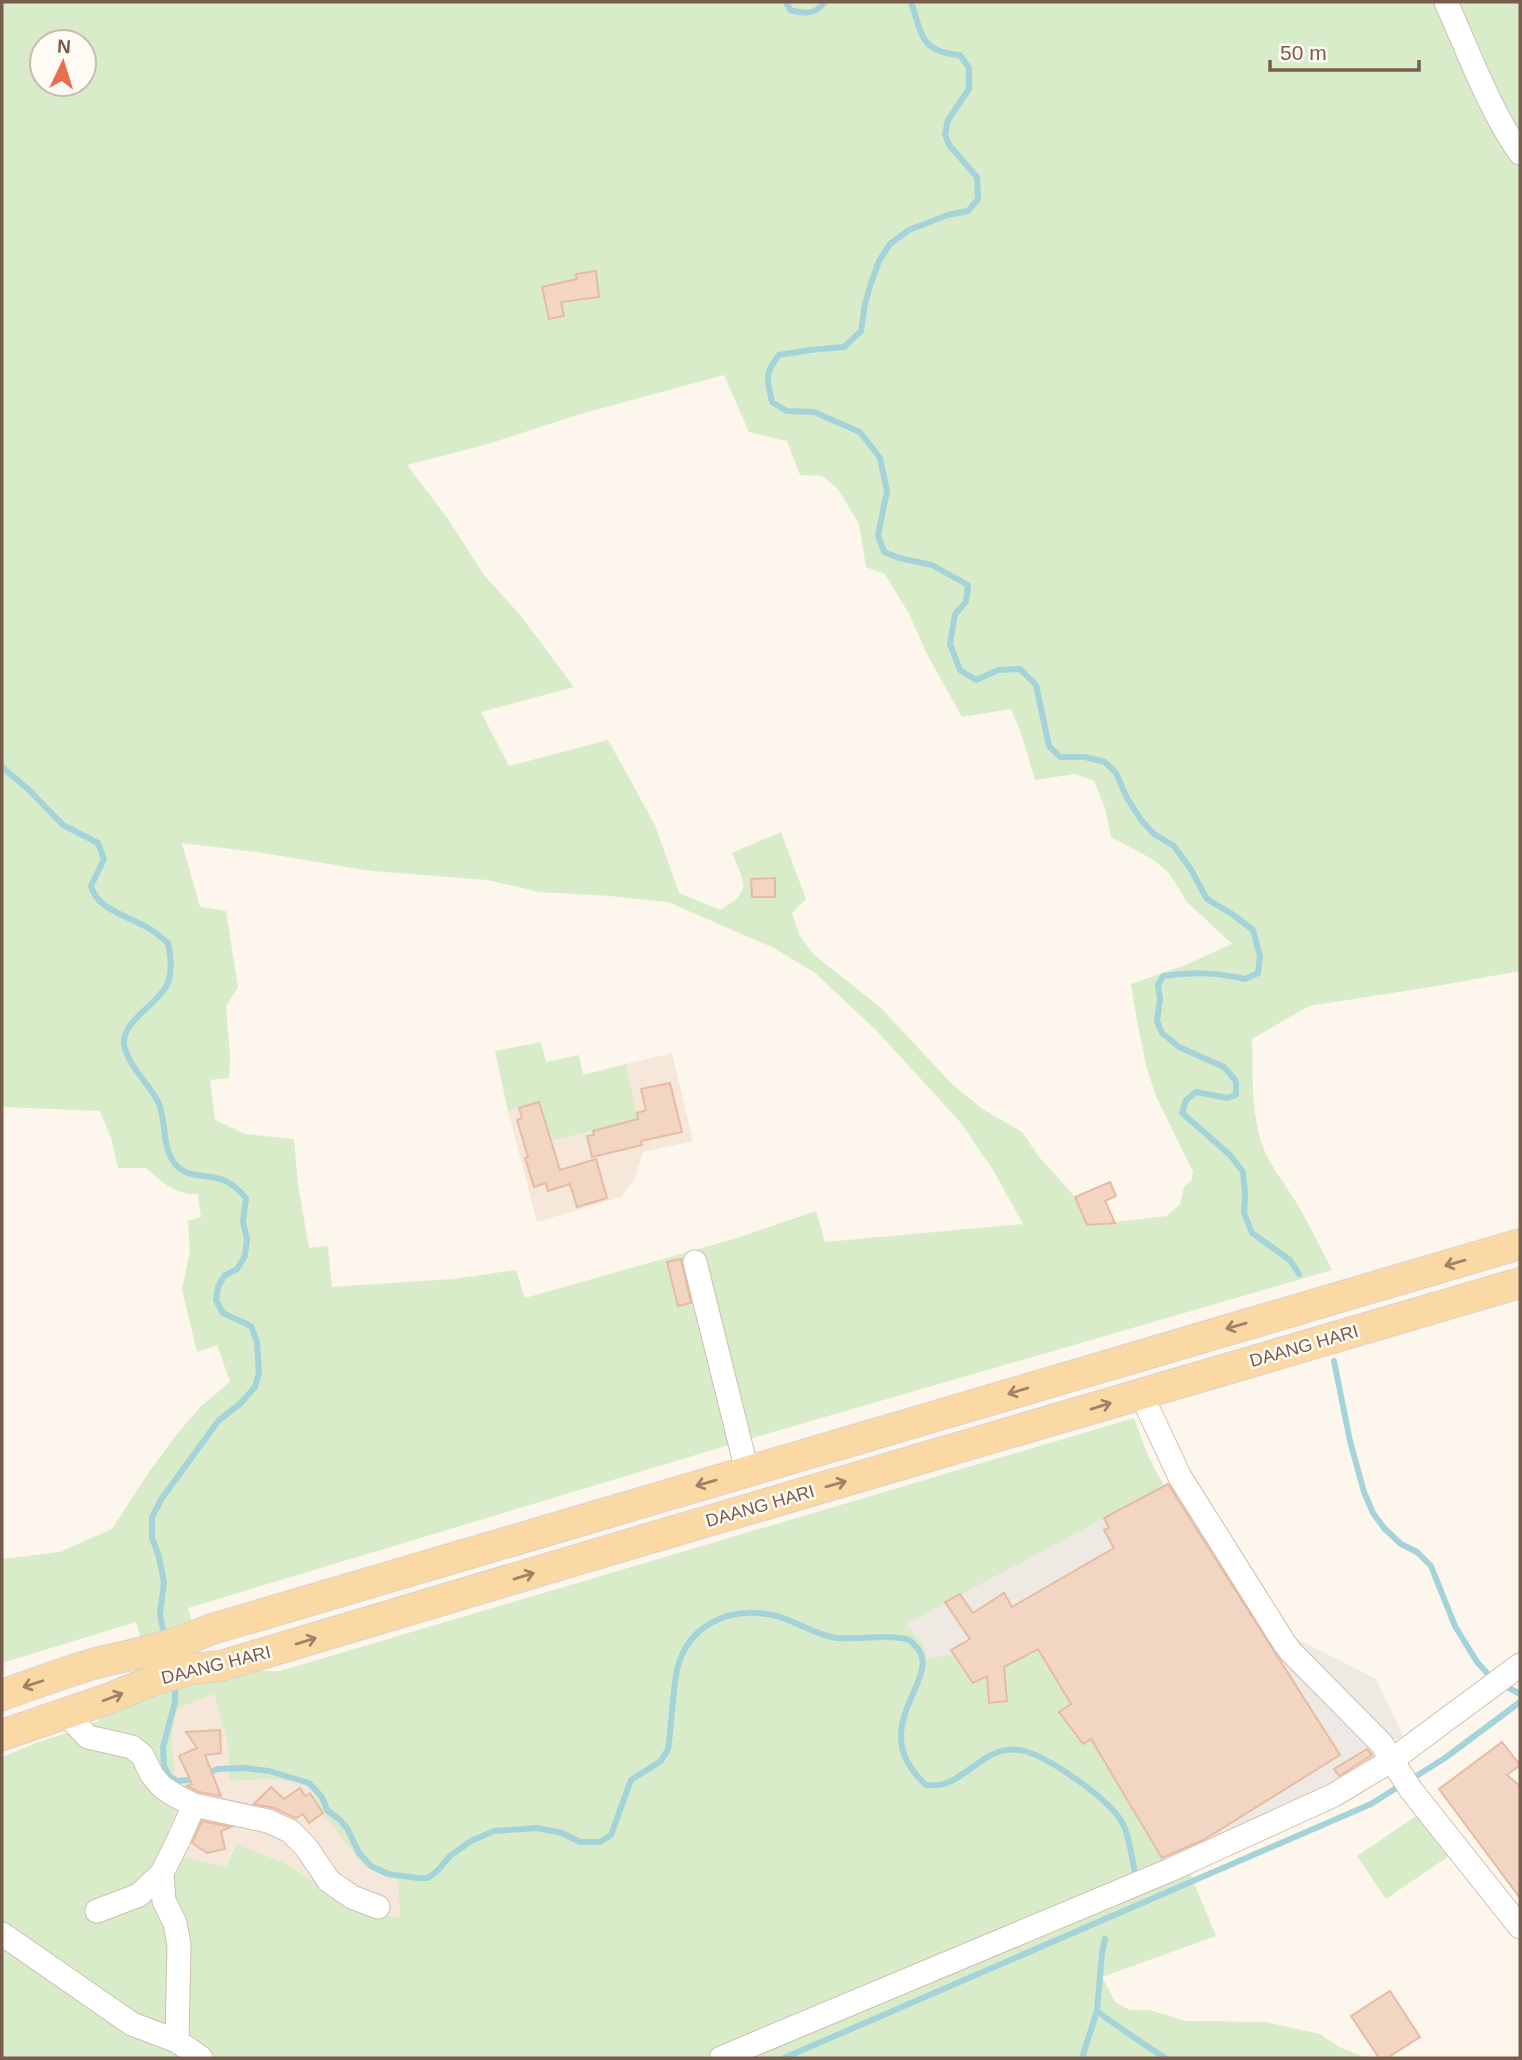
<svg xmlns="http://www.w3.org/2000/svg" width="1522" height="2060" viewBox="0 0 1522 2060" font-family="Helvetica,sans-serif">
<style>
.residential{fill:#f5e8da}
.industrial{fill:#efe9e4}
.green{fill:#d8ecc9;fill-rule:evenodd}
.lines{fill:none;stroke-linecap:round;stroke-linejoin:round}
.stream{stroke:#a5d3da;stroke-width:6}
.building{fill:#f3d5c3;stroke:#e6bba3;stroke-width:2}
.minor-casing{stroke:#d1beb0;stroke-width:25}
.major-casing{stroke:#dad1cd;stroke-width:32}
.minor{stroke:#fff;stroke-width:23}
.major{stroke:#fbd9a5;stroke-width:30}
.oneway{stroke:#a18267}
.labels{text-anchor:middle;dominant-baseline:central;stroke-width:5;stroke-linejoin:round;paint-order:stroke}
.street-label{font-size:18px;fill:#7a5c4d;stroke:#fffaf3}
</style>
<rect width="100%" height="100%" fill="#fdf6ec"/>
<path class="residential" d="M672 1053 693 1141 643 1152 636 1176 621 1197 537 1222 508 1111 539 1102 637 1113 626 1064Z
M214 1694 228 1745 229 1781 273 1779 297 1782 312 1790 324 1815 381 1875 398 1880 400 1917 377 1915 235 1844 226 1867 164 1852 169 1828 177 1808 161 1795 175 1771 172 1741 173 1726 178 1707Z"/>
<path class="industrial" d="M1186 1474 1295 1638 1376 1679 1404 1737 1373 1745 1380 1757 1348 1779 1166 1865 973 1683 927 1659 905 1623Z"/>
<path class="green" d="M2 2H1520V680L1518 681 1520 687V971L1431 987 1309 1006 1252 1039C1253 1073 1251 1109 1261 1141 1268 1164 1284 1182 1296 1202 1309 1224 1320 1247 1332 1270L739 1442 188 1608 192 1623 141 1639 136 1622 2 1663V1559L60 1552 112 1529 149 1472 177 1434 201 1406 230 1382 217 1345 197 1352 182 1289 190 1251 188 1221 201 1217 198 1194C175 1195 163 1183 146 1168H118L111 1138 100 1111 2 1107ZM42 42H84V84H42ZM724 375 749 432 787 441 800 475 822 476 838 489 859 524 866 567 885 574 908 612 927 654 962 717 1011 709 1021 733 1035 780 1075 774 1094 781 1105 808 1111 837 1154 860 1169 873 1187 902 1232 944 1185 965 1131 984 1136 1016 1146 1065 1156 1096 1193 1172 1191 1181 1184 1187 1180 1204 1167 1216 1087 1225 1075 1197 1040 1158 1022 1132 981 1108 952 1084 880 1007 814 955 799 934 792 913 806 899 781 832 732 853 741 874 744 886 737 899 720 910 679 893 655 825 608 740 509 766 481 712 574 687 521 616 484 575 448 519 407 465 488 444 577 415ZM182 843 257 852 372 871 487 880 539 892 610 896 668 902 774 948 815 973 876 1030 961 1123 993 1170 1023 1224 825 1242 816 1211 737 1238 525 1298 516 1270 454 1279 332 1287 328 1246 309 1248 298 1185 294 1139 245 1134 215 1120 210 1080 229 1078 230 1056 226 1006 238 987 226 911 200 907Z
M541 1042 546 1062 579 1055 583 1075 626 1064 638 1119 550 1141 539 1102 508 1111 495 1051Z
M1134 1418 1148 1456 1164 1486 906 1624 924 1646 927 1659 953 1654 973 1683 1038 1649 1166 1865 706 2058H2V1757L36 1743 91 1725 134 1698 222 1671H280ZM214 1694 228 1745 229 1781 273 1779 297 1782 312 1790 324 1815 364 1866 381 1875 398 1880 400 1917 377 1915 325 1888 282 1862 236 1844 226 1867 164 1852 169 1828 177 1808 161 1795 175 1771 172 1741 173 1726 178 1708Z
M1419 1814 1449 1856 1386 1899 1357 1856Z
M1188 1868 1216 1936 1102 1977 1115 2002 1130 2010H1150L1185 2021 1266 2022 1320 2034 1339 2047 1367 2058H744Z"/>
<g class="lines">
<path class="stream" d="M786 2 790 10C804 14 815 15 825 2
M911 2C922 34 920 52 960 55L969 68V89L948 120 945 134 949 145 977 177 978 199 968 211 948 215 909 230 890 244 879 261 871 283 865 304 861 331 844 347 810 350 779 355C764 374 767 379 772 402L787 411 814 412 860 432 880 458 887 491 878 535 884 552 899 558 932 565 968 585 966 602 955 614 950 644 960 670 976 680 998 670 1020 669 1036 685 1049 746 1060 757H1085L1105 762 1116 773 1127 798 1141 820 1154 834 1174 846 1190 868 1207 899 1232 914 1253 930 1260 956 1258 973 1245 979C1215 972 1193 972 1163 976L1158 985 1160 999 1157 1021 1162 1033 1179 1047 1224 1067 1236 1081V1095L1227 1098 1196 1092 1186 1100 1182 1113 1230 1155 1243 1172 1245 1194 1244 1213 1252 1233 1290 1260 1299 1274
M2 767 29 790 63 825 98 843 104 859 91 886C97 910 131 917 150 929 157 933 163 939 168 943 171 957 173 972 167 985 156 1007 117 1023 125 1049 132 1071 150 1084 159 1104 167 1124 161 1148 176 1165 187 1178 205 1174 220 1179 230 1181 239 1190 246 1198L243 1222 247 1239 245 1256 237 1269 224 1276 218 1287 216 1300 223 1313 251 1326 257 1342 259 1373 255 1387 240 1404 219 1420 162 1498 152 1517V1538L159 1557 164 1582 160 1615 165 1639
M1334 1361 1350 1441 1364 1492 1373 1513 1384 1528 1401 1544 1417 1552 1431 1566 1455 1626 1477 1662 1487 1673
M175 1684V1702L163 1747 164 1765 169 1776 177 1781 189 1780 218 1769 244 1768 269 1771 309 1783 322 1797 327 1810 340 1820 347 1828 359 1853 371 1866 388 1874 418 1878H428L438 1870 450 1856 471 1841 494 1831 537 1828 562 1833 580 1842H600L611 1835 631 1780 661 1761 668 1749C672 1723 672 1696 677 1670 687 1627 725 1608 767 1614 792 1617 812 1635 837 1638 855 1640 898 1633 911 1641 912 1642 917 1648 918 1649 942 1679 863 1728 926 1785 931 1785 938 1786 943 1784 961 1780 978 1759 998 1752 1007 1749 1016 1749 1025 1751 1051 1759 1110 1799 1123 1824 1131 1841 1131 1858 1136 1876
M1509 1688 1520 1694
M1410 1780 1445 1758 1520 1702
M1097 2011C1119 2028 1142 2043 1165 2058
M784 2058 1371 1804 1401 1785
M1082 2058 1097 2011 1102 1953 1105 1939"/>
</g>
<path class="building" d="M596 271 599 297 561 302 564 316 549 319 542 287 577 279 576 274Z
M775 878V897H752L751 879Z
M670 1083 682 1132 641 1141 642 1145 592 1157 587 1136 594 1135 593 1131 638 1119 637 1113 646 1110 641 1089Z
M539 1102 560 1170 596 1159 607 1198 577 1207 570 1184 548 1191 546 1183 534 1187 525 1158 528 1157 517 1120 522 1118 519 1108Z
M1110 1182 1116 1196 1105 1201 1115 1223 1087 1225 1075 1197Z
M681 1259 691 1303 678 1306 667 1262Z
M1168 1484 1340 1755 1205 1839 1162 1858 1091 1739 1083 1744 1059 1712 1071 1704 1038 1649 1004 1667 1007 1701 989 1703 987 1676 973 1683 951 1650 970 1639 945 1602 960 1594 973 1613 1004 1593 1012 1607 1114 1548 1104 1530 1109 1528 1104 1518Z
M220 1730 221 1753 205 1755 221 1796 199 1792 187 1786 192 1784 179 1756 197 1748 186 1732Z
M1502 1742 1520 1765 1507 1775 1520 1786V1898L1439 1789Z
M1367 1749 1372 1755 1339 1776 1334 1769Z
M271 1787 284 1799 300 1788 305 1796 310 1793 323 1813 309 1823 303 1814 296 1818 274 1808 254 1804Z
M202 1821 231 1827 221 1831 225 1849 207 1853 192 1843Z
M1390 1991 1420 2037 1387 2058H1379L1351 2016Z"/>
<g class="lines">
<g class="minor-casing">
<path id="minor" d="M1446 2C1469 53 1488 107 1520 153
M695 1262 747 1471
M1141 1394 1180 1477 1285 1644 1292 1653 1381 1743 1411 1790 1520 1927
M65 1713 88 1737 132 1747 142 1755 152 1775 162 1787 176 1796 194 1805 268 1821 290 1831 306 1847 329 1881 352 1897 378 1907
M97 1911 139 1895 162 1873
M2 1934 132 2024 177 2041 201 2058
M177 2041 179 1944 175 1923 164 1901 162 1873 178 1841 194 1805
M721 2058 1170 1870 1334 1795 1392 1760 1520 1665"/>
</g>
<g class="major-casing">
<path id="major" d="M2 1695C34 1684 67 1671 100 1662 139 1653 172 1647 209 1630L1520 1244
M2 1735 108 1699 154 1680 192 1669 221 1666 640 1541 1520 1283"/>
</g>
<use href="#minor" class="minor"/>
<use href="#major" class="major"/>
</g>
<defs><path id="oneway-shaft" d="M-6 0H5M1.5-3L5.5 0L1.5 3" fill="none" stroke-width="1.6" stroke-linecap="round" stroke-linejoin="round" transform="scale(1.75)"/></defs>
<g class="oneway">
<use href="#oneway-shaft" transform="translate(1455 1263) rotate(164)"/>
<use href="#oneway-shaft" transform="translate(1236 1326) rotate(164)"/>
<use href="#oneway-shaft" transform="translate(1018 1391) rotate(163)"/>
<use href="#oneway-shaft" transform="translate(1101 1406) rotate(-17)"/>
<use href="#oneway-shaft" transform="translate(706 1483) rotate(164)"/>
<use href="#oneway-shaft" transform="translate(836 1484) rotate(-16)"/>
<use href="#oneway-shaft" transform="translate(524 1576) rotate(-17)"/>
<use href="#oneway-shaft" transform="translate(306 1641) rotate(-17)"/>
<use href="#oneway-shaft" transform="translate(33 1684) rotate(162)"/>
<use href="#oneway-shaft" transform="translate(113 1697) rotate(-21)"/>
</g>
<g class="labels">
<g class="street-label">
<text transform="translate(1304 1346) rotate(-16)">DAANG HARI</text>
<text transform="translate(760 1506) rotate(-16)">DAANG HARI</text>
<text transform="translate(216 1665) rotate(-14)">DAANG HARI</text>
</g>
</g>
<rect width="1522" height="2060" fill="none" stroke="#7a5c4d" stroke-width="7"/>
<g transform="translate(63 63) rotate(4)"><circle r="33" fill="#fffaf3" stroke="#cabbb1" stroke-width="2"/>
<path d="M0-5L12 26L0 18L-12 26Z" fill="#e76f51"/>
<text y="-10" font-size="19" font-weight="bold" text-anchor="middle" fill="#7a5c4d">N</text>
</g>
<path d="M1270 60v10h149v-10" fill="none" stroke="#7a5c4d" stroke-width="3.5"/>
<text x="1280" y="60" font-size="21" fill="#7a5c4d" stroke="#fffaf3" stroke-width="5" paint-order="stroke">50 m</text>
</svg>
